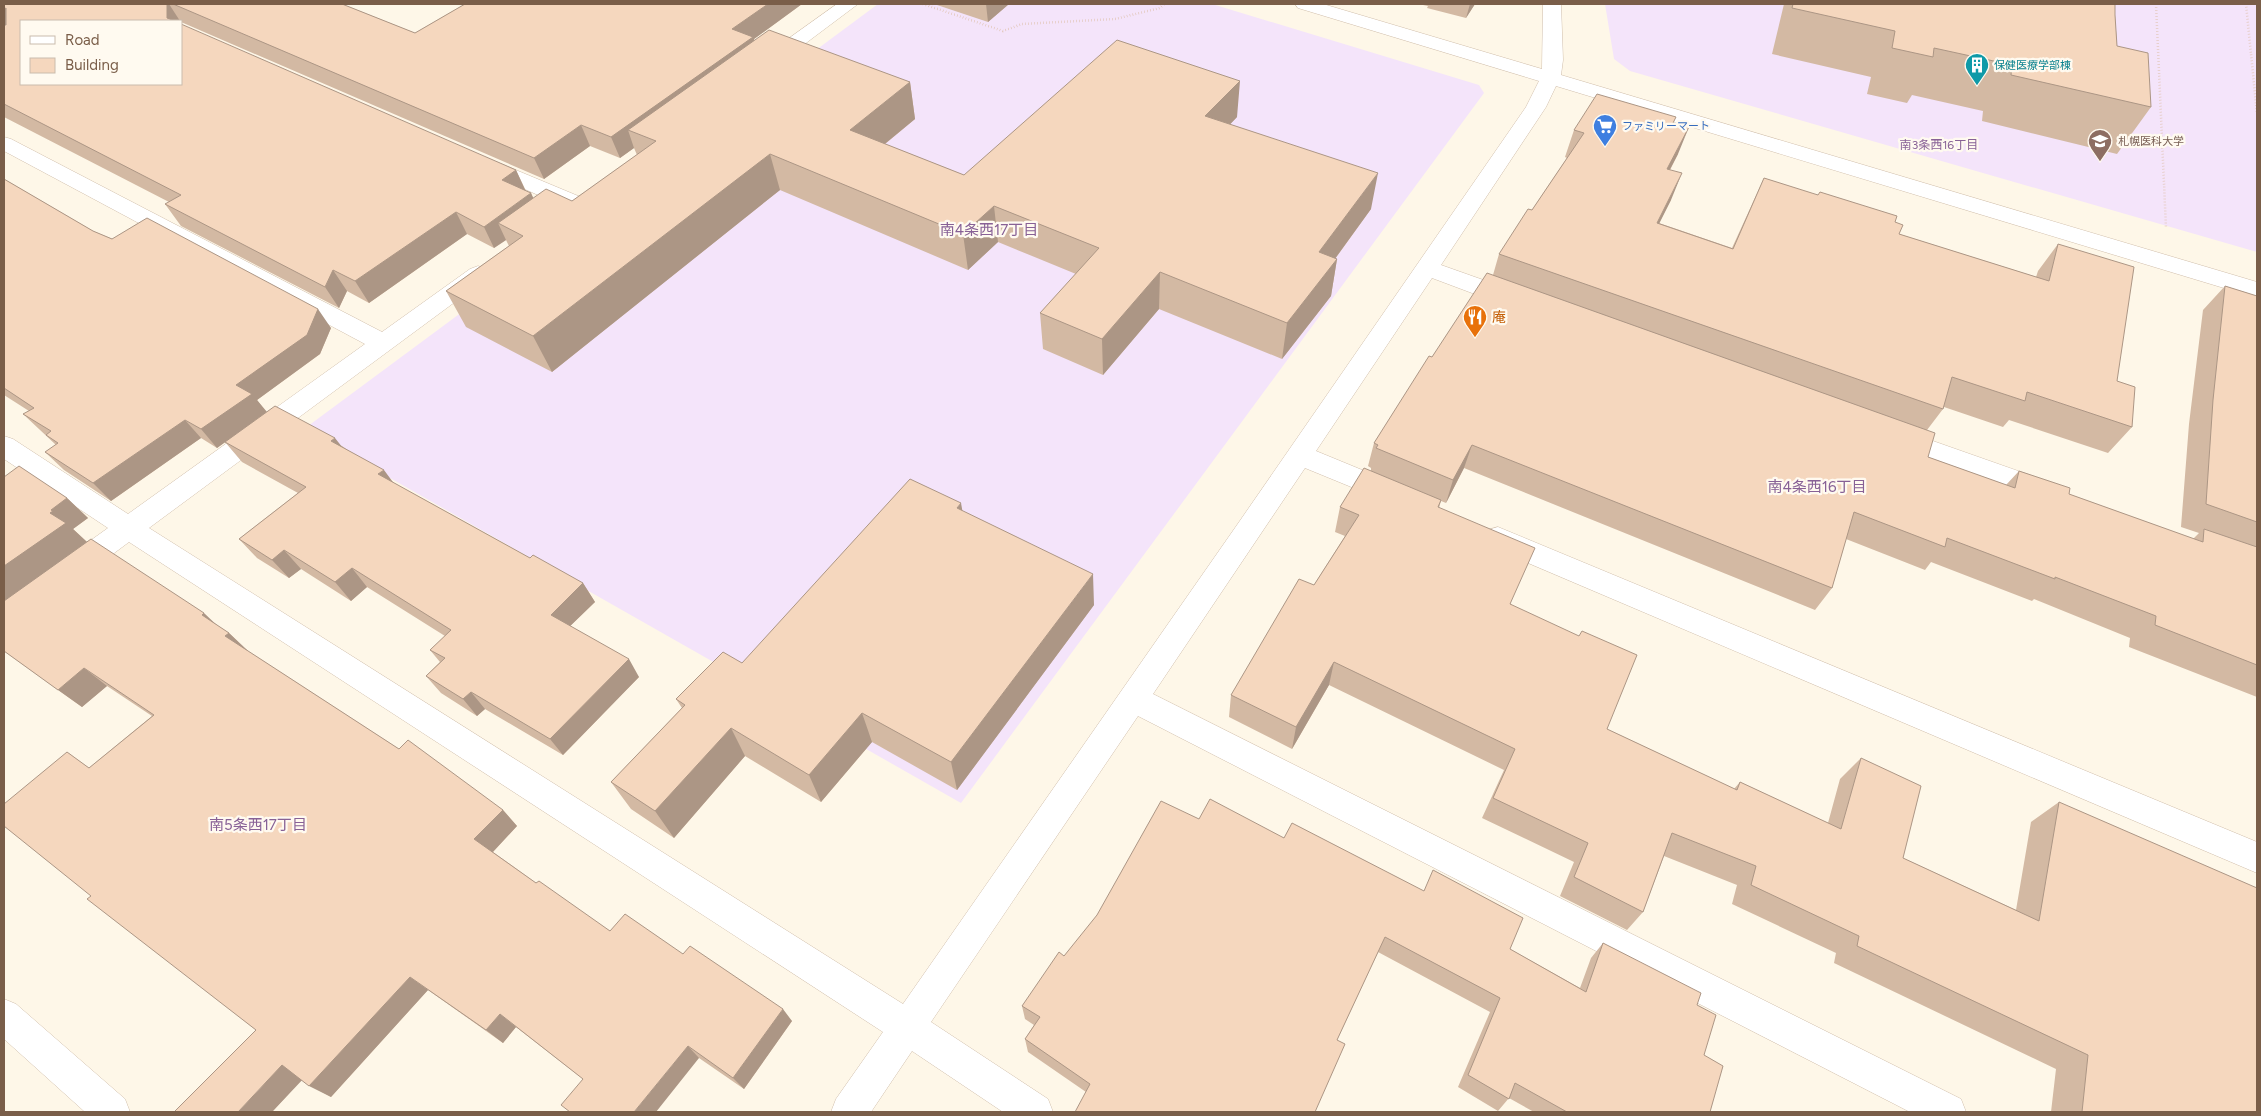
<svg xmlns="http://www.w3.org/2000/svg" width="2261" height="1116" viewBox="0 0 2261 1116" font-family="Figtree,'Noto Sans JP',sans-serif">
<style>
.education{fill:#f4e4fa}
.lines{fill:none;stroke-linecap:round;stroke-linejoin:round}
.minor-casing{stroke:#d1bfac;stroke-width:1}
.path{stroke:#dbbba0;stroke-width:2.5;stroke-dasharray:0.5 2.5;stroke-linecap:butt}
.minor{fill:#fff;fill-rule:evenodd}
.wall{fill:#d3b9a3;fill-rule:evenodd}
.shaded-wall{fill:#ac9685}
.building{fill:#f5d7be;stroke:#ac9685}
.labels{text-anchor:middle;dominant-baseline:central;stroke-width:4.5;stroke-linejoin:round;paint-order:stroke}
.far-culture-label{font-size:11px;fill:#0d838f;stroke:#fffaf0;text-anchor:start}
.far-shop-label{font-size:11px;fill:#366cbe;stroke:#fffaf0;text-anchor:start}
.far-education-label{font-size:11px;fill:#785e54;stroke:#fffaf0;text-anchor:start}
.far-neighbourhood-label{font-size:12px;fill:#886196;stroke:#fffaf0}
.food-label{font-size:14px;fill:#c56008;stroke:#fffaf0;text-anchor:start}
.neighbourhood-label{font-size:15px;fill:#886196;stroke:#fffaf0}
</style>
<rect width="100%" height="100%" fill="#fef7e8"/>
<path class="education" d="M878 4H1212L1479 85 1484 93 961 803 304 429Z
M1605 4H2257V252L1630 71 1614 59Z"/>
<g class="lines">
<g class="minor-casing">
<path id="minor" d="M837 4H858L774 67 767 69 760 67 757 63 760 59Z
M1295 4H1323L1542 69 1543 4H1561L1563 60 1561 75 2257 282V298L1556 86 1546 107 1441 265 1520 293 1524 299 1520 305 1512 307 1504 305 1432 278 1316 451 1401 486 1405 493 1401 500 1392 503 1383 500 1305 468 1153 694 1961 1099 1966 1112H1910L1138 716 931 1022 1048 1099 1053 1112H1003L912 1051 871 1112H831L836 1099 883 1032 129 542 82 577 72 580 62 577 58 569 62 561 108 528 4 459V436L13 439 128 514 365 344 4 151V137L11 139 382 332 470 269 478 266 486 269 489 274 486 279 149 528 903 1004 1237 525 1526 107 1539 81 1298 8Z
M487 158 583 198 586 203 583 208 575 210 567 208 480 169 477 164 480 159Z
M1896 428 2055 484 2059 491 2055 498 2046 501 1887 444 1883 437 1887 430Z
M1498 527 2257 842V873L1488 546 1484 538 1488 530Z
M4 999 16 1004 125 1099 130 1112H85L4 1039Z"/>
</g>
<path class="path" d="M923 4 1003 31 1022 24 1115 19 1160 8 1164 4
M2156 4 2166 228
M2246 4 2257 114"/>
<use href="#minor" class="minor"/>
</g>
<path class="wall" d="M4 4H342L415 33 465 4H802L754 39V40L910 82 915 119 885 144 964 175 1237 117 1230 124 1371 209 1335 259H1337L1331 296 1282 359 1159 309 1103 375 1043 349 1040 313 1076 274 998 242 968 270 780 190 552 372 466 327 446 291 509 246 506 240 494 248 467 234 369 303 347 291 339 308 181 226 165 204 169 202 4 117ZM21 21H181V22L544 179 590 146 620 158 634 148 637 155 572 201 533 198 531 193 526 191 516 170Z
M934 4H1009L988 22Z
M1418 4H1475L1466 18 1427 8 1428 6Z
M1784 4H2115V15L2117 46 2151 107 2117 154 1982 121 1983 111 1912 95 1907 103 1867 94 1871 77 1772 54Z
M1674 123 1678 154 1670 170 1671 200 1659 223 1732 248 1764 178 1895 222 1899 234 2036 277 2038 271 2058 244 2117 381 2132 427 2108 453 2009 420 2003 427 1944 407 1943 409 1927 430 1928 457 2006 485 2019 471 2069 494 2193 539 2199 533 2181 527 2189 424 2203 310 2225 286 2257 296V697L2129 647 2130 638 2034 599 2032 601 1931 562 1925 570 1846 539 1832 588 1815 610 1464 468 1446 503 1441 501 1439 508 1511 604 1607 729 1734 789 1740 782 1828 823 1840 779 1861 758 1903 858 2016 910 2031 822 2059 802 2257 1112H2051L2056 1069 1834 963 1836 953 1732 904 1737 885 1664 856 1643 912 1627 930 1560 896 1574 862 1482 818 1504 770 1329 685 1292 749 1229 717 1231 695 1314 585 1345 536 1335 532 1340 507 1371 471V468L1368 466 1374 443 1432 357 1493 275 1499 254 1532 210 1567 158 1565 157 1574 130Z
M4 179 93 231 331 328 320 354 257 400 266 412 342 446 392 482 530 558 583 583 595 602 570 626 639 677 563 755 485 709 477 716 441 693 426 676 440 662 430 650 445 636 367 587 351 601 301 569 289 578 257 558 239 539 298 493 242 462 225 442 232 437 217 448 201 438 111 501 64 470 45 452 56 445 23 414 29 411 4 395Z
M4 477 67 498 88 518 73 529 87 542 229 633 248 651 399 749 503 810 517 826 493 852 536 883 610 931 683 954 792 1021 744 1089 699 1058 583 1079 516 1027 503 1043 428 990 331 1097 301 1080 272 1112 256 1030 91 896 67 752 89 768 152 716 107 686 82 707 4 651Z
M1094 605 957 790 872 742 821 802 745 756 674 838 631 809 611 782 682 708 676 699 742 663Z
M1199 819 1284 838 1510 949 1580 988 1591 958 1603 943 1697 1005 1710 1112H1534L1509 1098 1498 1111 1458 1087 1490 1012 1378 952 1337 1040 1086 1092 1028 1052 1025 1039 1034 1025 1025 1019 1022 1006 1064 956Z"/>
<path class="shaded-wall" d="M167 4H169L180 21H169L167 18Z
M768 4H802L754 39 759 58 628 130 634 148 620 158 611 137 732 29Z
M986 4H1009L988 22Z
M1470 4H1475L1466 18Z
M6 8 21 29 4 38V9Z
M1240 81 1237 117 1203 153 1205 116Z
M910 82 915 119 858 166 850 130Z
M581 125 590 146 544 179 534 158Z
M1689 127 1678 154 1656 196 1667 169Z
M770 154 780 190 552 372 533 336Z
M516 170 526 192 502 180Z
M1378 173 1371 209 1313 289 1319 252Z
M1682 173 1671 200 1646 250 1657 223Z
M531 193 541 215 498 223 506 240 494 248 484 227Z
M994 206 998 242 968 270 963 234Z
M456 212 467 234 369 303 355 281Z
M1337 259 1331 296 1282 359 1287 323Z
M333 270 347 291 339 308 325 287Z
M1160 272 1159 309 1103 375 1102 339Z
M318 309 331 328 320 354 257 400 267 412 217 448 201 429 236 385Z
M185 420 201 438 111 501 93 483Z
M335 438 350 457 331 441Z
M1472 445 1464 468 1446 503 1453 480Z
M384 470 398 489 378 474Z
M67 498 88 518 73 529 87 542 4 602V566L50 513 51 510Z
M961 503 967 536 957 508Z
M284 550 301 569 289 578 272 560Z
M352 568 367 587 351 601 335 582Z
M1093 574 1094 605 957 790 951 762Z
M583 583 595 602 563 633 551 615Z
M204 613 224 632 202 615Z
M229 633 248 651 244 655 225 636Z
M629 659 639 677 563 755 550 739Z
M1334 662 1329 685 1292 749 1296 727Z
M84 668 107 686 82 707 58 690Z
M471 692 485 709 477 716 463 699Z
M862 713 872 742 821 802 809 775Z
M731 728 745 756 674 838 655 811Z
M503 810 517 826 490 855 474 839Z
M410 977 428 990 331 1097 309 1086Z
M783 1009 792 1021 744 1089 733 1078Z
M500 1014 516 1027 503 1043 486 1030Z
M688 1046 699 1058 656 1112H634Z
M282 1065 305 1077 272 1112H238Z"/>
<path class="building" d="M4 4H167V18L175 21H21V84H181V24L516 170 502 180 531 193 484 227 456 212 355 281 333 270 325 287 165 204 181 195 4 104V25H6V8L4 9Z
M173 4H342L415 33 465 4H768L732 29 753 37 611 137 581 125 534 158Z
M1793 4H2115V15L2117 46 2148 53 2151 107 2011 75 2012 65 1934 48 1933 57 1892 48 1895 31 1792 8Z
M769 30 910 82 850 130 964 175 1117 40 1240 81 1205 116 1378 173 1319 252 1337 259 1287 323 1160 272 1102 339 1040 313 1099 248 994 206 963 234 770 154 533 336 446 291 523 236 498 223 546 189 572 201 656 141 628 130Z
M1597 94 1676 117 1673 123 1689 127 1667 169 1682 173 1657 223 1733 249 1764 178 1818 195 1820 192 1897 216 1895 222 1903 225 1899 234 2049 281 2058 244 2134 267 2117 381 2135 387 2132 427 2027 392 2025 401 1952 377 1943 409 1499 254 1528 209 1532 210 1584 133 1574 130Z
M4 179 93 231 112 239 147 218 318 309 307 335 236 385 252 394 201 429 185 420 93 483 45 452 58 443 46 435 51 431 23 414 34 408 4 388Z
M1487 273 1935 433 1928 457 2015 488 2019 471 2070 488 2069 494 2203 542 2204 529 2257 547V665L2155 625 2156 616 2055 577V579L1947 538 1945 547 1854 512 1832 588 1472 445 1453 480 1376 448 1378 445 1374 443 1429 356 1432 357Z
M2225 286 2257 296V522L2206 504 2213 400Z
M275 406 335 438 331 441 384 470 378 474 530 558 533 555 583 583 551 615 629 659 550 739 471 692 463 699 426 676 445 658 430 650 451 630 352 568 335 582 284 550 272 560 239 539 306 487 225 442Z
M19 466 67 498 51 510 53 511 50 513 66 523 4 566V477Z
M1364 468 1441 500 1438 507 1535 548 1510 604 1579 636 1582 631 1637 655 1607 729 1737 790 1740 782 1841 829 1861 758 1921 786 1903 858 2039 921 2059 802 2257 888V1112H2082L2088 1055 1857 946 1859 936 1751 885 1756 866 1672 833 1643 912 1574 877 1588 843 1493 798 1515 749 1334 662 1296 727 1231 695 1299 579 1314 585 1359 515 1340 507Z
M910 479 961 503 957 508 1093 574 951 762 862 713 809 775 731 728 655 811 611 782 685 705 676 699 723 652 742 663Z
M91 539 204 613 202 615 229 633 225 636 399 749 408 740 503 810 474 839 536 883 539 881 610 931 625 914 683 954 690 946 783 1009 733 1078 688 1046 634 1112H570L561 1105 583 1079 500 1014 486 1030 410 977 309 1086 282 1065 238 1112H174L256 1030 87 899 91 896 4 826V804L67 752 89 768 154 715 84 668 58 690 4 651V601Z
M1210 799 1284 838 1292 823 1424 891 1433 870 1523 918 1510 949 1586 992 1603 943 1701 993 1697 1005 1716 1015 1704 1055 1723 1066 1710 1112H1567L1515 1083 1509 1099 1468 1075 1500 998 1385 937 1337 1040 1345 1044 1315 1112H1075L1090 1084 1025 1039 1040 1017 1022 1006 1059 952 1064 956 1097 915 1161 801 1199 819Z"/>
<defs>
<g id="building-pin" transform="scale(1.25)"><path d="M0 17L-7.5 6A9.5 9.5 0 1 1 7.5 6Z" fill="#0f9aa8" stroke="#fffaf0"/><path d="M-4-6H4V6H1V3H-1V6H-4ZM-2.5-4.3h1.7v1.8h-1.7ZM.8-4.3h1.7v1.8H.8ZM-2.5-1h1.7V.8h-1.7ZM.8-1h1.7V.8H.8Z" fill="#fff"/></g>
<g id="supermarket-pin" transform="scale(1.25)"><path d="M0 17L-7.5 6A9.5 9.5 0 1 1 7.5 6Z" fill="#3f7fe0" stroke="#fffaf0"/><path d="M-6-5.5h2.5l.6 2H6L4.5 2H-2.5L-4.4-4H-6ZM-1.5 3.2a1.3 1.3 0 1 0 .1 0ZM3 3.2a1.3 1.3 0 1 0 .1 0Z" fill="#fff"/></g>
<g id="university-pin" transform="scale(1.25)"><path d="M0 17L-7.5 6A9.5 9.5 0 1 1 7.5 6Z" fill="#8d6e63" stroke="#fffaf0"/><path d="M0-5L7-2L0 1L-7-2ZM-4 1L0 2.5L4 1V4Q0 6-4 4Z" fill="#fff"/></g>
<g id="restaurant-pin" transform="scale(1.25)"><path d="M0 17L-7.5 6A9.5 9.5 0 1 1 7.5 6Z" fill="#e8710a" stroke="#fffaf0"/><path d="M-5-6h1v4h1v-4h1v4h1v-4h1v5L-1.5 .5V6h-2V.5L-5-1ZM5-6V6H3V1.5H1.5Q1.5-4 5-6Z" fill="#fff"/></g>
</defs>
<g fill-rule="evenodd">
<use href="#building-pin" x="1977" y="65"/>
<use href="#supermarket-pin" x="1605" y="126"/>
<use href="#university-pin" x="2100" y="141"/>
<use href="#restaurant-pin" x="1475" y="317"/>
</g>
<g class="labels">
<g class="far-culture-label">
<text x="1994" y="65">保健医療学部棟</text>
</g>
<g class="far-shop-label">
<text x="1622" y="126">ファミリーマート</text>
</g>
<g class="far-education-label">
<text x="2118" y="141">札幌医科大学</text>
</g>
<g class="far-neighbourhood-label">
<text x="1939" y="145">南3条西16丁目</text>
</g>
<g class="food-label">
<text x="1492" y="317">庵</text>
</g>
<g class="neighbourhood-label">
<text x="989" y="230">南4条西17丁目</text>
<text x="1817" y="487">南4条西16丁目</text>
<text x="258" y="825">南5条西17丁目</text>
</g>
</g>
<rect width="2261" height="1116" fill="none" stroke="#7a5e49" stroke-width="10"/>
<rect x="20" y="20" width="162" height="65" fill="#fffaf0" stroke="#cabcad"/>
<rect x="30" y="36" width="25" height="8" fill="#ffffff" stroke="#cabcad"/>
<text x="65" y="45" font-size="15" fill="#7a5e49">Road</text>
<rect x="30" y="58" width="25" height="15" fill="#f5d7be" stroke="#cabcad"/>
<text x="65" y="70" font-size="15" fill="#7a5e49">Building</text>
</svg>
